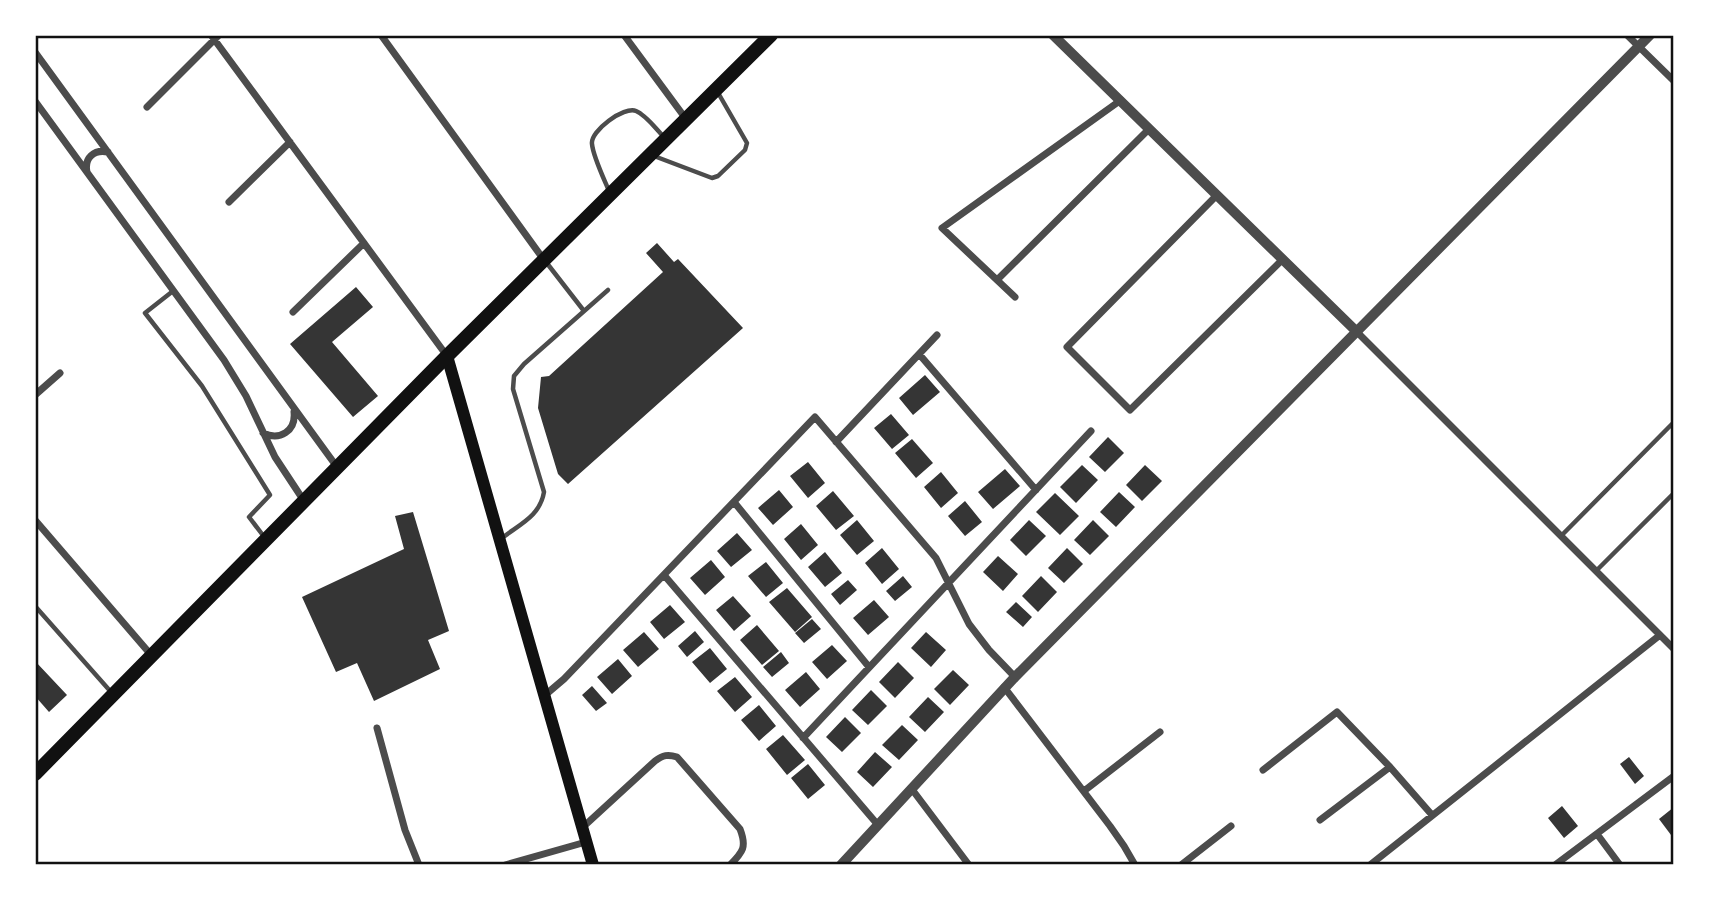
<svg xmlns="http://www.w3.org/2000/svg" width="1709" height="900" viewBox="0 0 1709 900" font-family="Mulish,sans-serif">
<style>
.building{fill:#353535}
.lines{fill:none;stroke-linecap:round;stroke-linejoin:round}
.service{stroke:#4c4c4c;stroke-width:4.5}
.minor{stroke:#4c4c4c;stroke-width:7}
.tertiary{stroke:#4c4c4c;stroke-width:10}
.secondary{stroke:#111;stroke-width:12}
.primary{stroke:#111;stroke-width:14}
.neatline{fill:none;stroke:#111;stroke-width:2.5}
</style>
<rect width="100%" height="100%" fill="#fff"/>
<path class="building" d="M657 243 674 262 678 259 743 328 568 484 558 474 538 408 541 377 549 376 663 272 646 253Z
M356 287 373 307 332 342 378 396 353 417 290 344Z
M925 375 940 392 913 415 899 398Z
M891 414 909 435 892 449 874 428Z
M1108 437 1124 453 1105 472 1089 457Z
M912 439 933 463 916 478 895 453Z
M808 462 825 483 808 498 790 476Z
M1082 465 1098 480 1076 503 1060 487Z
M1145 465 1162 481 1142 501 1126 485Z
M1005 469 1020 486 993 509 978 492Z
M941 472 958 493 941 508 924 487Z
M779 490 793 507 773 525 758 508Z
M833 491 854 516 836 530 816 506Z
M1119 492 1135 507 1116 527 1100 512Z
M1055 493 1079 516 1060 535 1036 512Z
M965 501 982 522 965 536 948 516Z
M413 512 449 631 428 640 440 669 374 701 357 663 336 672 302 597 404 549 395 516Z
M857 520 874 541 857 555 840 535Z
M1029 520 1046 536 1026 556 1010 540Z
M1093 520 1109 536 1090 555 1074 540Z
M801 524 818 545 801 560 784 539Z
M737 533 752 550 731 567 717 551Z
M882 548 899 569 882 584 865 563Z
M1067 548 1083 564 1064 583 1048 568Z
M825 552 842 573 825 587 808 567Z
M998 556 1018 574 1003 591 983 572Z
M711 560 725 577 705 595 690 578Z
M766 562 783 583 766 597 748 576Z
M903 576 912 587 895 601 886 591Z
M1041 576 1057 592 1038 612 1022 596Z
M848 580 857 590 840 605 831 594Z
M787 588 812 617 795 632 769 602Z
M733 596 751 616 734 631 716 610Z
M874 600 889 617 868 635 853 618Z
M1016 602 1032 617 1023 627 1006 612Z
M670 605 685 622 664 639 650 622Z
M812 619 821 629 804 643 795 633Z
M757 625 779 651 762 665 740 640Z
M695 631 704 642 687 657 678 646Z
M644 632 659 649 638 667 623 650Z
M926 632 946 650 931 667 911 648Z
M832 645 847 661 827 679 812 662Z
M710 648 727 669 710 683 692 662Z
M781 652 789 663 772 677 763 667Z
M618 659 632 676 612 694 597 677Z
M35 661 67 695 49 712 35 696Z
M898 662 914 678 895 698 879 682Z
M953 670 969 685 950 705 934 689Z
M806 672 820 689 800 707 785 690Z
M735 677 752 697 735 712 717 691Z
M592 686 607 703 596 711 582 695Z
M871 690 887 706 868 725 852 710Z
M928 697 944 712 925 732 909 717Z
M759 705 776 726 759 741 741 720Z
M845 717 861 733 842 752 826 737Z
M902 725 918 740 899 760 882 745Z
M783 735 805 760 787 775 766 749Z
M875 752 892 767 873 787 857 772Z
M1629 757 1644 776 1635 784 1620 764Z
M808 764 825 785 808 799 791 778Z
M1562 806 1578 826 1564 838 1548 818Z
M1674 807V839L1659 819Z"/>
<g class="lines">
<path class="service" d="M654 156 712 178 718 176 745 150 747 143 717 91
M609 191C604 179 593 156 592 144 590 131 624 106 636 111 646 115 656 129 664 137
M546 262 584 311
M173 291 145 313 202 386 270 495 249 517 265 538
M1561 536 1673 423
M502 538C520 524 540 516 544 492L513 389 514 376 524 364 608 290
M1596 571 1674 493
M35 606 111 692"/>
<path class="minor" d="M211 35 447 356
M381 35 544 260
M624 35 686 119
M1627 35 1674 81
M35 52 337 467
M35 101 224 360 246 396 275 457 304 501
M147 107 219 35
M87 172C84 158 94 149 108 152
M1217 195 1067 347 1130 410 1283 259
M229 202 290 142
M997 280 1149 129
M1015 297 942 228 1121 100
M293 312 364 243
M1356 331 1674 649
M919 354 1036 490
M35 395 60 373
M263 433C280 441 296 431 294 412
M836 442 937 335
M734 502 869 667
M35 520 152 656
M664 575 878 825
M1004 687 1110 826 1124 846 1135 865
M544 696 564 679 815 417 936 558 969 624 989 650 1015 677
M377 728 405 830 419 865
M803 738 1091 431
M1263 770 1337 712 1390 767 1432 815
M911 788 969 865
M1084 791 1160 732
M1320 820 1390 767
M582 828 655 761C663 755 668 754 677 757L740 829C747 847 743 852 730 865
M1597 834 1620 865
M505 865 586 842
M1181 865 1231 826
M1370 865 1660 635
M1555 865 1674 776"/>
<path class="tertiary" d="M1053 35 1356 331
M841 865 1015 677 1650 35"/>
<path class="secondary" d="M447 356 593 865"/>
<path class="primary" d="M35 774 447 356 771 35"/>
</g>
<rect width="1709" height="900" fill="none" stroke="#ffffff" stroke-width="74"/>
<rect x="37" y="37" width="1635" height="826" class="neatline"/>
</svg>
